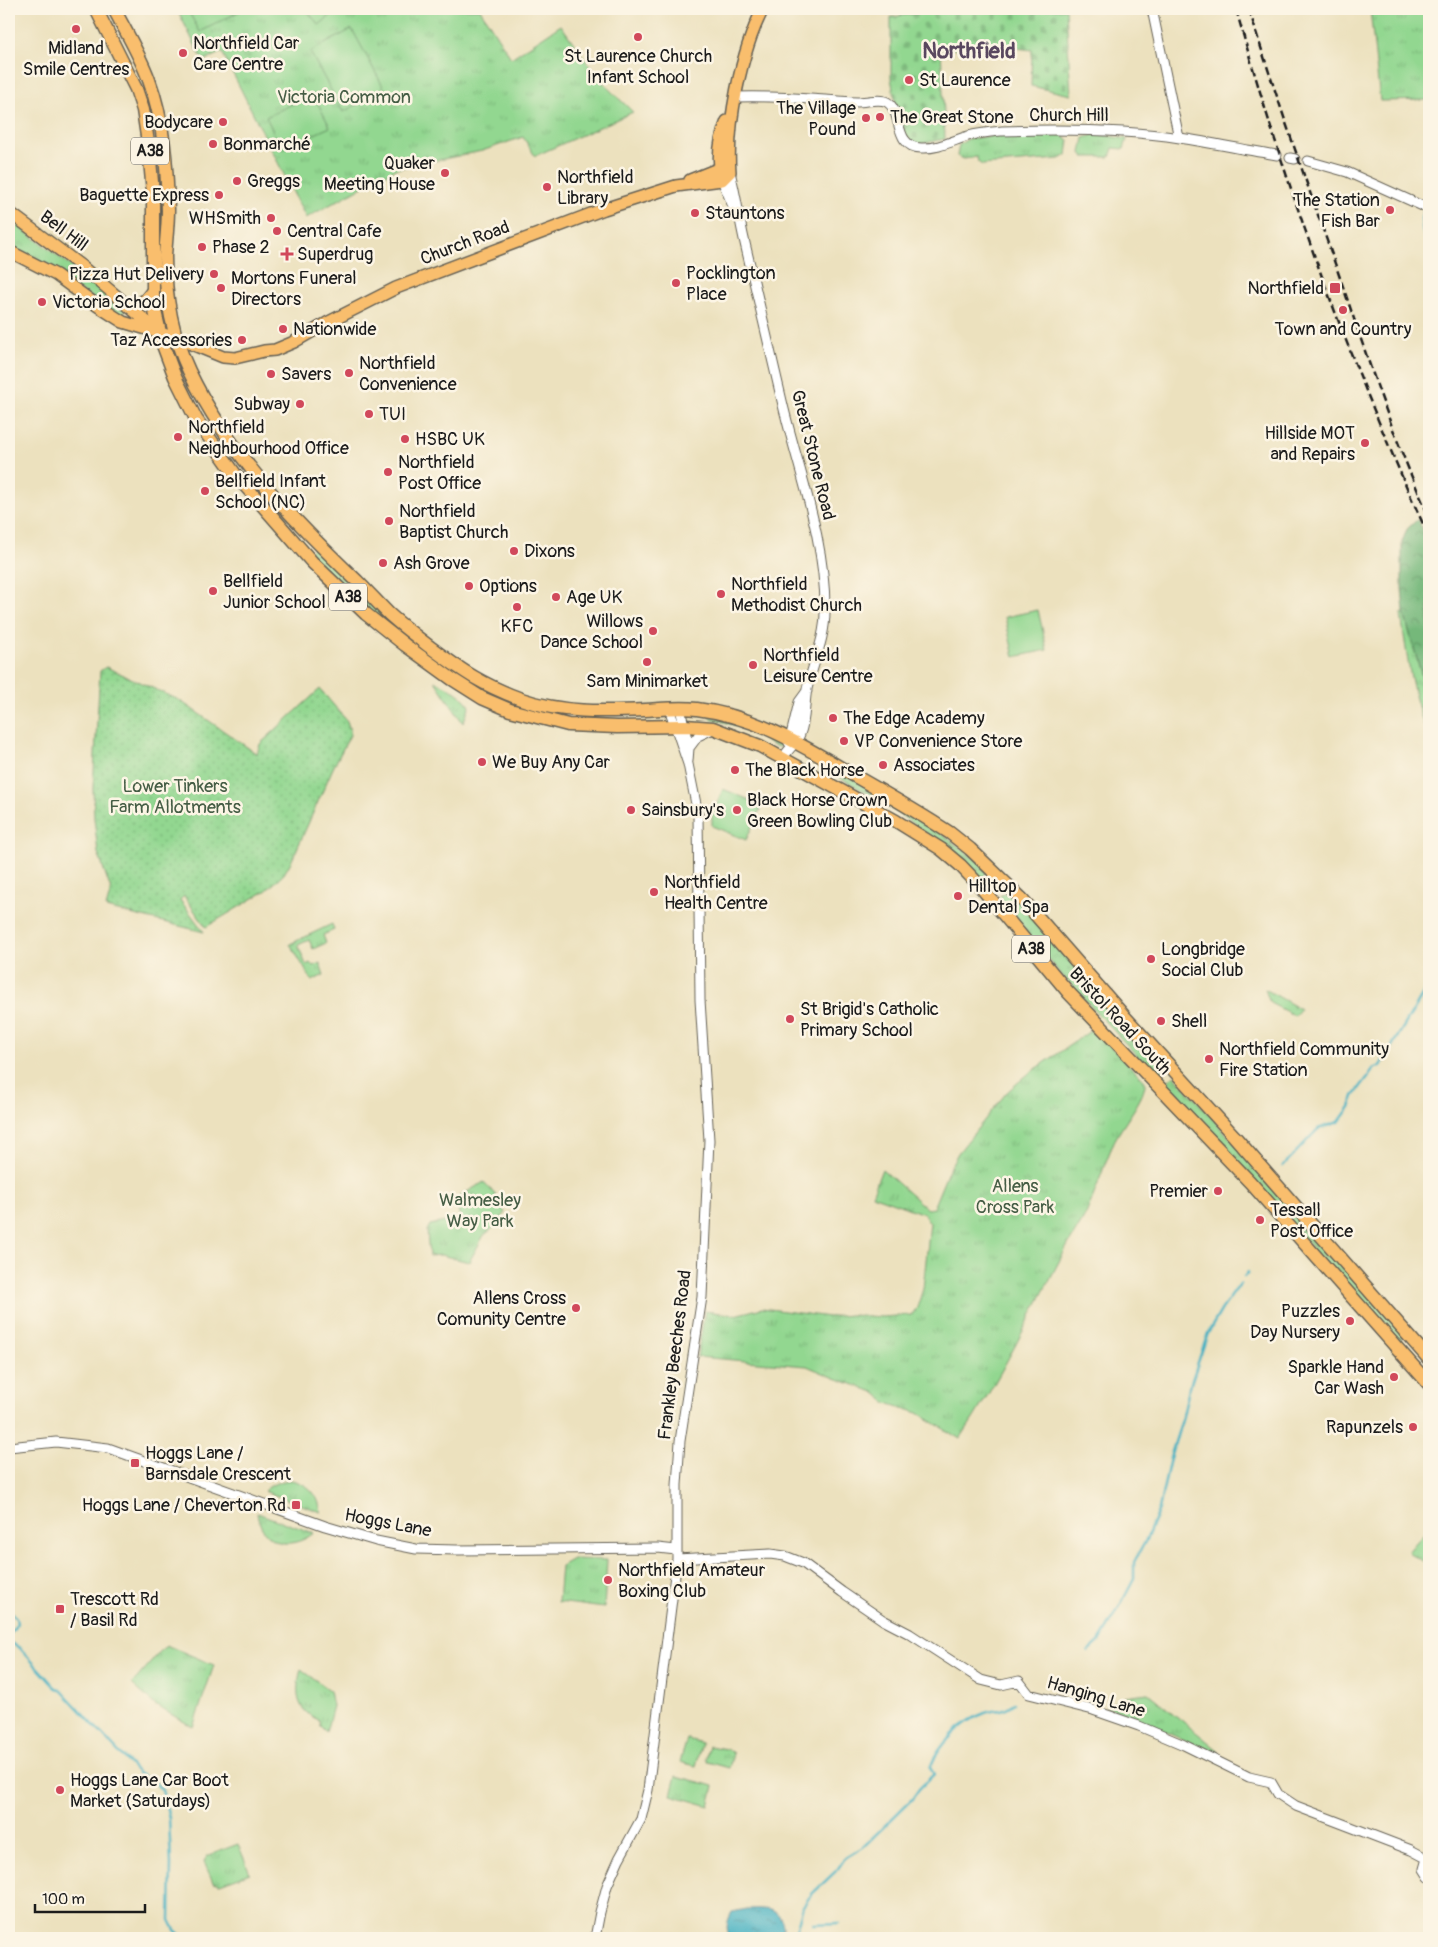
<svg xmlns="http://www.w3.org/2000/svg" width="1438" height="1947" viewBox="0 0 1438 1947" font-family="Pangolin,sans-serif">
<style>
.grass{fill:url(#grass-tufts);stroke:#577a56}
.forest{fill:url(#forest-crowns);stroke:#486a4b}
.cemetery{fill:url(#cemetery-stones);stroke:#577a56}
.garden{fill:url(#garden-dots);stroke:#577a56}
.pitch{fill:#92d790;stroke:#577a56}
.water{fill:url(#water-ripples);stroke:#30666f}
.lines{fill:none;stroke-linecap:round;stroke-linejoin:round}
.stream{stroke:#45b1c2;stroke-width:2.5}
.river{stroke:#45b1c2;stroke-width:14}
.minor-casing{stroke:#656155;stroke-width:11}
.major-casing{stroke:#656155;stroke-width:14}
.highway-casing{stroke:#656155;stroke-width:15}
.minor{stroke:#fff;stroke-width:9}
.major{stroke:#f9be6d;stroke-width:11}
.highway{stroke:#f9be6d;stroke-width:12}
.rail{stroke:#1c1c1c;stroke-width:2.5;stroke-dasharray:8 4;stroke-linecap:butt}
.poi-dot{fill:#d1495b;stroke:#fcf5e5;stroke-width:2}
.labels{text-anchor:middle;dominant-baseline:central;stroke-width:5;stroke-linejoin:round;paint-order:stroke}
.shield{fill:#fcf5e5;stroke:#5f5d58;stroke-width:1}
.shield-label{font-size:16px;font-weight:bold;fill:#1c1c1c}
.poi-label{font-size:18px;fill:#1c1c1c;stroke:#fcf5e5;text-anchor:start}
.park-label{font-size:18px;fill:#455d45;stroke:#fcf5e5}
.street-label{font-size:18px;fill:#1c1c1c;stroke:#fcf5e5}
.district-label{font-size:22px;font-weight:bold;fill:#59475f;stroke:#fcf5e5}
</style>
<defs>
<pattern id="grass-tufts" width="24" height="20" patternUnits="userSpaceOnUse" patternTransform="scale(1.25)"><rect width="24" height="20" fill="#92d790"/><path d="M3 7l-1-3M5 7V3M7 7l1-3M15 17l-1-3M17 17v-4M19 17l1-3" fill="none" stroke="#7db87c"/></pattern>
<pattern id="forest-crowns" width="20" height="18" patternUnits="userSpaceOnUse" patternTransform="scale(1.25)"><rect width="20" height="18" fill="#75b87a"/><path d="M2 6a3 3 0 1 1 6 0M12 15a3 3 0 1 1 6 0" fill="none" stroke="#5f9563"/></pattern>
<pattern id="cemetery-stones" width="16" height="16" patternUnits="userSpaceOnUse" patternTransform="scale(1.25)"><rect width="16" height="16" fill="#92d790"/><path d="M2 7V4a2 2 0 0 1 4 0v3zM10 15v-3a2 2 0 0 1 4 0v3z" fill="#7db87c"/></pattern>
<pattern id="garden-dots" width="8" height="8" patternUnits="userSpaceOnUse" patternTransform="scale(1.25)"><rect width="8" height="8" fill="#92d790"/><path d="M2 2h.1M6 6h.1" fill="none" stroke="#7db87c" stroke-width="1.8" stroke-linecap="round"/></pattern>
<pattern id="water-ripples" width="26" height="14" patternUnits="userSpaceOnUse" patternTransform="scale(1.25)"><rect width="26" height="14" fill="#45b1c2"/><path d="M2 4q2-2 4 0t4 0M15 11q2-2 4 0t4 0" fill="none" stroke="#398f9d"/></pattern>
</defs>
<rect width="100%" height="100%" fill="#fcf5e5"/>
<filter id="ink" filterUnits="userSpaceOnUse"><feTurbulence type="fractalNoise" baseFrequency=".02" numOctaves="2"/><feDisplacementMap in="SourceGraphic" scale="10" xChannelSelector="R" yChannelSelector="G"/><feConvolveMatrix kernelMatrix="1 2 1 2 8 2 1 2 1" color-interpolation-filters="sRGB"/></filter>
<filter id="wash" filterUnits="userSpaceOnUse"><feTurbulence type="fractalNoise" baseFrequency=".0096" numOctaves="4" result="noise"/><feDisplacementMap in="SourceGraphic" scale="20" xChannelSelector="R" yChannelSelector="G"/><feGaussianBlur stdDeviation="1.12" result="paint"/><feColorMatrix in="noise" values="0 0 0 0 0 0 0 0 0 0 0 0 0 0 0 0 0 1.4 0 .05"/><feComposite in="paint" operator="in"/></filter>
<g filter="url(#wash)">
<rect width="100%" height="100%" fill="#ece1be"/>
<path class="grass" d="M177 9H480L511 58 561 25 596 75 611 91 633 112 535 156 523 137 482 151 395 169 306 218 222 52 203 61Z
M1370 9H1429V43L1426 59 1429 76V100L1380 101Z
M1096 134 1127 139 1124 149 1113 148 1110 157H1084L1081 153 1084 138Z
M998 135H1061L1069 140 1067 155 1059 159 982 165 978 162 977 157 964 159 957 156 959 145 968 139Z
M9 219 124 306 125 311 123 315H120L9 247Z
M313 548 374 607 413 638 409 643 370 612 308 553Z
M1404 613 1429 702V738C1412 698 1407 657 1401 614Z
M435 681C448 687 462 694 470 706L463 723Z
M710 716C727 721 772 731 782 743L781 747C771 747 764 739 756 734 742 726 725 723 709 718Z
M818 757 914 813 987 868 985 876 978 878 942 844 900 815 891 807 815 763Z
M1010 892 1165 1066 1163 1070 1155 1075 1059 972 999 899 1001 895Z
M332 924 334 930 323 935 326 943 313 949 309 940 298 945 306 965 310 963 313 966 320 963 324 975 312 981 290 944Z
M1265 989 1300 1009 1295 1016 1270 1003Z
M1093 1029 1145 1081C1147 1097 1120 1127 1113 1144 1103 1167 1096 1192 1086 1214 1079 1228 1070 1240 1063 1254 1030 1316 1000 1380 960 1439L918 1413 887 1403 874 1392 835 1378 807 1366 697 1357 705 1311 735 1315 762 1308 829 1317 851 1315 882 1317 911 1315 917 1308 923 1289 930 1223 924 1214 872 1195 882 1169 927 1209 933 1208 949 1169 958 1153 1007 1092 1027 1075Z
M1174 1075 1402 1332V1338L1399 1341H1395L1165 1084Z
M484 1182 500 1200 505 1214 492 1229 484 1235 469 1262 441 1255 429 1256 427 1231 430 1225 460 1219 457 1203 458 1197Z
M291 1480C309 1484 318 1494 321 1512L264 1491C272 1484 279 1481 291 1480Z
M257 1513 314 1533C289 1552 262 1544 257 1513Z
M1429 1527V1565L1408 1552Z
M573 1559 607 1560 604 1608 558 1602 561 1566Z
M166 1645 214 1665 193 1727 155 1705 132 1684Z
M301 1669 330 1691 333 1706 326 1732 320 1726 319 1720C295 1710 295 1692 301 1669Z
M1148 1693 1218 1750 1217 1754 1125 1714 1106 1707 1125 1696Z
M709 1746 726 1749 733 1753 729 1768 708 1762 706 1758Z
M676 1776 714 1786 709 1806 671 1795Z
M238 1844 250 1873 220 1884 213 1882 204 1862 207 1856Z"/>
<path class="forest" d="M1418 519 1429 545V702L1404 613 1402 588V542L1407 529Z"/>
<path class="cemetery" d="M947 9H1066L1071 95 1031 86 1032 50 993 45 991 51 941 48 945 139 918 144 911 141 905 134 896 105 891 78V17Z"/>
<path class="garden" d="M106 667 179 700 257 754 260 744 320 689 347 721 350 730V735L333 768 292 860 284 874 267 890 206 927 184 896 180 900 204 932 106 908 111 890 98 853 94 818 93 788 100 671Z"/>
<path class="pitch" d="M187 9H239L240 11 200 32Z
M312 9H339L319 25 308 12Z
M352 29 385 90 343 112 310 52Z
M313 94 330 127 282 149 266 117Z
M1038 610 1047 650 1014 657 1005 617Z
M723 789 762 805 746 840 712 826V816Z
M687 1739 702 1743 696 1766 680 1762Z"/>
<path class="water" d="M747 1909C771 1908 786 1909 783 1938H730C725 1929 727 1921 732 1912Z"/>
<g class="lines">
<path class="stream" d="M1283 1166 1318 1129 1339 1122 1350 1107 1355 1094 1374 1069 1380 1066 1425 991 1429 989
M1244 1277 1248 1272
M9 1610 16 1618 17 1623 9 1636
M9 1642 20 1648 55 1687 62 1691 138 1773 154 1782 162 1790 169 1818 171 1864 170 1920 175 1930 184 1938
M1088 1652 1099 1642 1114 1617 1134 1579V1562L1145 1542 1159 1509 1170 1458 1182 1420 1189 1389 1208 1333 1222 1309 1240 1284
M814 1924 839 1923
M794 1938 803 1906 812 1894 837 1870 845 1858 863 1847 912 1799 919 1789 934 1774 930 1768C938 1746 962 1721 985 1713 998 1708 1000 1714 1014 1703"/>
<path class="river" d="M1429 212 1427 219 1429 233"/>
</g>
</g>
<g filter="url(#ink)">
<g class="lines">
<g class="minor-casing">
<path id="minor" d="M1152 9 1179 138
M736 97C776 95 817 100 857 102 866 102 880 98 887 102 903 111 893 147 921 148 938 149 952 141 968 136 979 133 991 132 1002 131 1061 129 1122 129 1180 138 1213 143 1245 150 1277 155
M1290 158 1295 159
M1308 161 1347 172 1429 209
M730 172C736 195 739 217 744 239 757 293 769 347 782 401 798 470 826 540 825 612 825 639 813 663 807 689 804 704 806 719 800 734 797 743 788 749 783 758
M722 180 737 216
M680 708 689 748 688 761
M789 743 799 702 807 691
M689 748 698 736 713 729
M9 1447 56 1442 108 1448 325 1526 376 1541 416 1549 457 1550 658 1548 676 1550
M677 1559 770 1554 785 1556 803 1563 842 1592 883 1620 910 1634 981 1680 1001 1685 1019 1681 1029 1694 1093 1710 1139 1726 1184 1745 1249 1777 1271 1782 1278 1794 1296 1806 1411 1850 1428 1859
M1429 1858 1426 1862 1424 1869 1429 1877
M595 1938 600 1912 607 1886 619 1859 641 1819 648 1790 677 1559V1485L680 1441 702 1297 709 1140 700 1000 698 814 688 764 669 708"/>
</g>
<g class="major-casing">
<path id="major" d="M730 172C726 126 741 51 763 9
M690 180 720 168 726 171
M722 180C717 159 719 140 727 121
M9 212 81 266 159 332
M9 251 56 275 98 306 123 322 177 338 223 357 235 358 264 351 275 350 294 342 327 323 396 288 604 209 676 186 722 180 730 172
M137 304 145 300 152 291"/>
</g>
<g class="highway-casing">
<path id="highway" d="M96 9 136 89 143 110 149 149 153 193V303L163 345 175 377 196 419 235 474 312 562 366 614 405 645 452 679 482 698 510 710 568 725 617 727 685 726 713 728 760 746 896 821 941 849 960 865 980 886 1068 992 1250 1182 1429 1384
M114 9C126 32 140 55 149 80 164 120 167 167 168 210 168 225 166 241 165 256 165 296 172 335 189 371 228 453 292 519 357 581 368 592 378 603 389 614 402 626 416 636 430 647 462 671 483 685 521 699 561 713 603 712 645 710 663 709 680 707 697 709 755 716 800 744 848 772 883 792 917 811 950 833L970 849 1022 899 1124 1016 1234 1136 1429 1359"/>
</g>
<use href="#minor" class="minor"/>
<use href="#major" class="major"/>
<use href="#highway" class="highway"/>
<path class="rail" d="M1236 9C1286 190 1351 366 1429 537
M1249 9C1276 98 1308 186 1339 275 1367 356 1393 438 1429 516"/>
</g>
</g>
<g class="poi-dot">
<circle cx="76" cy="29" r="5"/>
<circle cx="638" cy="37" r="5"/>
<circle cx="183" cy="53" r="5"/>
<circle cx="909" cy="80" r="5"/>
<circle cx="880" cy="117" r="5"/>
<circle cx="866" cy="118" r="5"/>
<circle cx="223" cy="122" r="5"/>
<circle cx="213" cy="144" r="5"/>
<circle cx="445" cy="173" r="5"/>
<circle cx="237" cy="181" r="5"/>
<circle cx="547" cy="187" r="5"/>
<circle cx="219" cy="195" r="5"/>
<circle cx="1390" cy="210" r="5"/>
<circle cx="695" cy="213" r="5"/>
<circle cx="271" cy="218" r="5"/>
<circle cx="277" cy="231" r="5"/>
<circle cx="202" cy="247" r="5"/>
<path d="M284.5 246.5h5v5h5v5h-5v5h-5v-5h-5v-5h5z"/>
<circle cx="214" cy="274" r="5"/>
<circle cx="676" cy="283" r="5"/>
<circle cx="221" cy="288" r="5"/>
<rect x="1329" y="282" width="12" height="12" rx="2.5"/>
<circle cx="42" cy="302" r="5"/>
<circle cx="1343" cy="310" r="5"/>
<circle cx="283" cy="329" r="5"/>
<circle cx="242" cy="340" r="5"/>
<circle cx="349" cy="373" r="5"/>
<circle cx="271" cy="374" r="5"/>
<circle cx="300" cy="404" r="5"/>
<circle cx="369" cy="414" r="5"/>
<circle cx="178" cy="437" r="5"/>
<circle cx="405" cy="439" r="5"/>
<circle cx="1365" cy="443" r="5"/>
<circle cx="388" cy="472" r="5"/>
<circle cx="205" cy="491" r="5"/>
<circle cx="389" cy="521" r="5"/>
<circle cx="514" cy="551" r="5"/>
<circle cx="383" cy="563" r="5"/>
<circle cx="469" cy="586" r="5"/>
<circle cx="213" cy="591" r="5"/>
<circle cx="721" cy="594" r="5"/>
<circle cx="556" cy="597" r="5"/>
<circle cx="517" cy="607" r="5"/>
<circle cx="653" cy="631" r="5"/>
<circle cx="647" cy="662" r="5"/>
<circle cx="753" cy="665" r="5"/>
<circle cx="833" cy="718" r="5"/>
<circle cx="844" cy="741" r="5"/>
<circle cx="482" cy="762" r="5"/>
<circle cx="883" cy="765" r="5"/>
<circle cx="735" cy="770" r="5"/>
<circle cx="631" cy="810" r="5"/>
<circle cx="737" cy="810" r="5"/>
<circle cx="654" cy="892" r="5"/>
<circle cx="958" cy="896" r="5"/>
<circle cx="1151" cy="959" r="5"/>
<circle cx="790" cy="1019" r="5"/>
<circle cx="1161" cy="1021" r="5"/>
<circle cx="1209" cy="1059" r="5"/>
<circle cx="1218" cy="1191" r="5"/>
<circle cx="1260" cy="1220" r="5"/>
<circle cx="576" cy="1308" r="5"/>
<circle cx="1350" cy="1321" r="5"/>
<circle cx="1394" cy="1377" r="5"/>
<circle cx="1413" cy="1427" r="5"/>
<rect x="130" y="1458" width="10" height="10" rx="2.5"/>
<rect x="291" y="1500" width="10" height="10" rx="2.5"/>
<circle cx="608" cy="1580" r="5"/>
<rect x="55" y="1604" width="10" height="10" rx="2.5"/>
<circle cx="60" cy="1790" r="5"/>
</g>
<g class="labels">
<g class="shield">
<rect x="131" y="137.5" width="38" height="27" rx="4"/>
<rect x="329" y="583.5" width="38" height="27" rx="4"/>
<rect x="1012" y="935.5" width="38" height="27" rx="4"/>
</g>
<g class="shield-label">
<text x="150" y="151">A38</text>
<text x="348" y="597">A38</text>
<text x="1031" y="949">A38</text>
</g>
<g class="poi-label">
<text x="193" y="43">Northfield Car<tspan x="193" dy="21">Care Centre</tspan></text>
<text x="76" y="48" text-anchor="middle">Midland<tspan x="76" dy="21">Smile Centres</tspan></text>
<text x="638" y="56" text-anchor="middle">St Laurence Church<tspan x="638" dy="21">Infant School</tspan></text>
<text x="919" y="80">St Laurence</text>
<text x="856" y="108" text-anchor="end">The Village<tspan x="856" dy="21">Pound</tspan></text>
<text x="890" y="117">The Great Stone</text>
<text x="213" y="122" text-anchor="end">Bodycare</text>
<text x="223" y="144">Bonmarché</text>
<text x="435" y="163" text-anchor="end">Quaker<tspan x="435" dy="21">Meeting House</tspan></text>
<text x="557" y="177">Northfield<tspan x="557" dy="21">Library</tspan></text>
<text x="247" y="181">Greggs</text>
<text x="209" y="195" text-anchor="end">Baguette Express</text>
<text x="1380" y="200" text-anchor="end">The Station<tspan x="1380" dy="21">Fish Bar</tspan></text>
<text x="705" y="213">Stauntons</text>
<text x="261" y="218" text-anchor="end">WHSmith</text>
<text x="287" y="231">Central Cafe</text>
<text x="212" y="247">Phase 2</text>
<text x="297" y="254">Superdrug</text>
<text x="686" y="273">Pocklington<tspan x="686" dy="21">Place</tspan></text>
<text x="204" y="274" text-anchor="end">Pizza Hut Delivery</text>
<text x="231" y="278">Mortons Funeral<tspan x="231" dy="21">Directors</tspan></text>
<text x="1324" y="288" text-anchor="end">Northfield</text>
<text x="52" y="302">Victoria School</text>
<text x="293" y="329">Nationwide</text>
<text x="1343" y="329" text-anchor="middle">Town and Country</text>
<text x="232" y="340" text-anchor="end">Taz Accessories</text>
<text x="359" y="363">Northfield<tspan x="359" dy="21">Convenience</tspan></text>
<text x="281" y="374">Savers</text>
<text x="290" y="404" text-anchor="end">Subway</text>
<text x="379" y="414">TUI</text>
<text x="188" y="427">Northfield<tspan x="188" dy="21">Neighbourhood Office</tspan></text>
<text x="1355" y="433" text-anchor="end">Hillside MOT<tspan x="1355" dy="21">and Repairs</tspan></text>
<text x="415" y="439">HSBC UK</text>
<text x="398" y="462">Northfield<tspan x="398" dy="21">Post Office</tspan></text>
<text x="215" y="481">Bellfield Infant<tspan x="215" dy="21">School (NC)</tspan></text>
<text x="399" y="511">Northfield<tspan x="399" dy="21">Baptist Church</tspan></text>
<text x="524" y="551">Dixons</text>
<text x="393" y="563">Ash Grove</text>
<text x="223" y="581">Bellfield<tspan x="223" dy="21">Junior School</tspan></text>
<text x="731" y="584">Northfield<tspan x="731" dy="21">Methodist Church</tspan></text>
<text x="479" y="586">Options</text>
<text x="566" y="597">Age UK</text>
<text x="643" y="621" text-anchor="end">Willows<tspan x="643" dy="21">Dance School</tspan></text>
<text x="517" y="626" text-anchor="middle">KFC</text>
<text x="763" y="655">Northfield<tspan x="763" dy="21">Leisure Centre</tspan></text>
<text x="647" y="681" text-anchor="middle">Sam Minimarket</text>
<text x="843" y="718">The Edge Academy</text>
<text x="854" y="741">VP Convenience Store</text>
<text x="492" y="762">We Buy Any Car</text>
<text x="893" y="765">Associates</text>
<text x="745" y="770">The Black Horse</text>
<text x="747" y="800">Black Horse Crown<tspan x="747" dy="21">Green Bowling Club</tspan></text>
<text x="641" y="810">Sainsbury's</text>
<text x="664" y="882">Northfield<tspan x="664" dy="21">Health Centre</tspan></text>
<text x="968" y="886">Hilltop<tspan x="968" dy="21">Dental Spa</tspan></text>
<text x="1161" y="949">Longbridge<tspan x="1161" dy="21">Social Club</tspan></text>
<text x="800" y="1009">St Brigid's Catholic<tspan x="800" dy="21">Primary School</tspan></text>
<text x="1171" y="1021">Shell</text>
<text x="1219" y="1049">Northfield Community<tspan x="1219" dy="21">Fire Station</tspan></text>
<text x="1208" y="1191" text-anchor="end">Premier</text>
<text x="1270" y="1210">Tessall<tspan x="1270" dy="21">Post Office</tspan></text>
<text x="566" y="1298" text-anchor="end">Allens Cross<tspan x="566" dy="21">Comunity Centre</tspan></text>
<text x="1340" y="1311" text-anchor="end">Puzzles<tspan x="1340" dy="21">Day Nursery</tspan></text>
<text x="1384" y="1367" text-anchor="end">Sparkle Hand<tspan x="1384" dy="21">Car Wash</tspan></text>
<text x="1403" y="1427" text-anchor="end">Rapunzels</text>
<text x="145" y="1453">Hoggs Lane /<tspan x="145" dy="21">Barnsdale Crescent</tspan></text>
<text x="286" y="1505" text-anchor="end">Hoggs Lane / Cheverton Rd</text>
<text x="618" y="1570">Northfield Amateur<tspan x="618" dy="21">Boxing Club</tspan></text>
<text x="70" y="1599">Trescott Rd<tspan x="70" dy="21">/ Basil Rd</tspan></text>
<text x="70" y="1780">Hoggs Lane Car Boot<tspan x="70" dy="21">Market (Saturdays)</tspan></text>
</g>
<g class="park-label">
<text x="344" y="97">Victoria Common</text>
<text x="175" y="786">Lower Tinkers<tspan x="175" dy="21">Farm Allotments</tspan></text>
<text x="1015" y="1186">Allens<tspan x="1015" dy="21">Cross Park</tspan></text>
<text x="480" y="1200">Walmesley<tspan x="480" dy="21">Way Park</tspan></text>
</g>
<g class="street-label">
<text x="1069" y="115">Church Hill</text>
<text transform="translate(64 231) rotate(37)">Bell Hill</text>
<text transform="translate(465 243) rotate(-21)">Church Road</text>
<text transform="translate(813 455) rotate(76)">Great Stone Road</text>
<text transform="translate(1120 1021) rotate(47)">Bristol Road South</text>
<text transform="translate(675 1355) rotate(-83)">Frankley Beeches Road</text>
<text transform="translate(388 1523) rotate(11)">Hoggs Lane</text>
<text transform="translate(1096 1697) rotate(17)">Hanging Lane</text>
</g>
<g class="district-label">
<text x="969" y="51">Northfield</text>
</g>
</g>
<rect width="1438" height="1947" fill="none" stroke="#fcf5e5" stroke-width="30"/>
<path d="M35 1904v8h110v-8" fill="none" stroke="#1c1c1c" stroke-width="2.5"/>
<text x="42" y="1904" font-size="15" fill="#1c1c1c" stroke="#fcf5e5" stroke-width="4" paint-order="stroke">100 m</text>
</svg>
